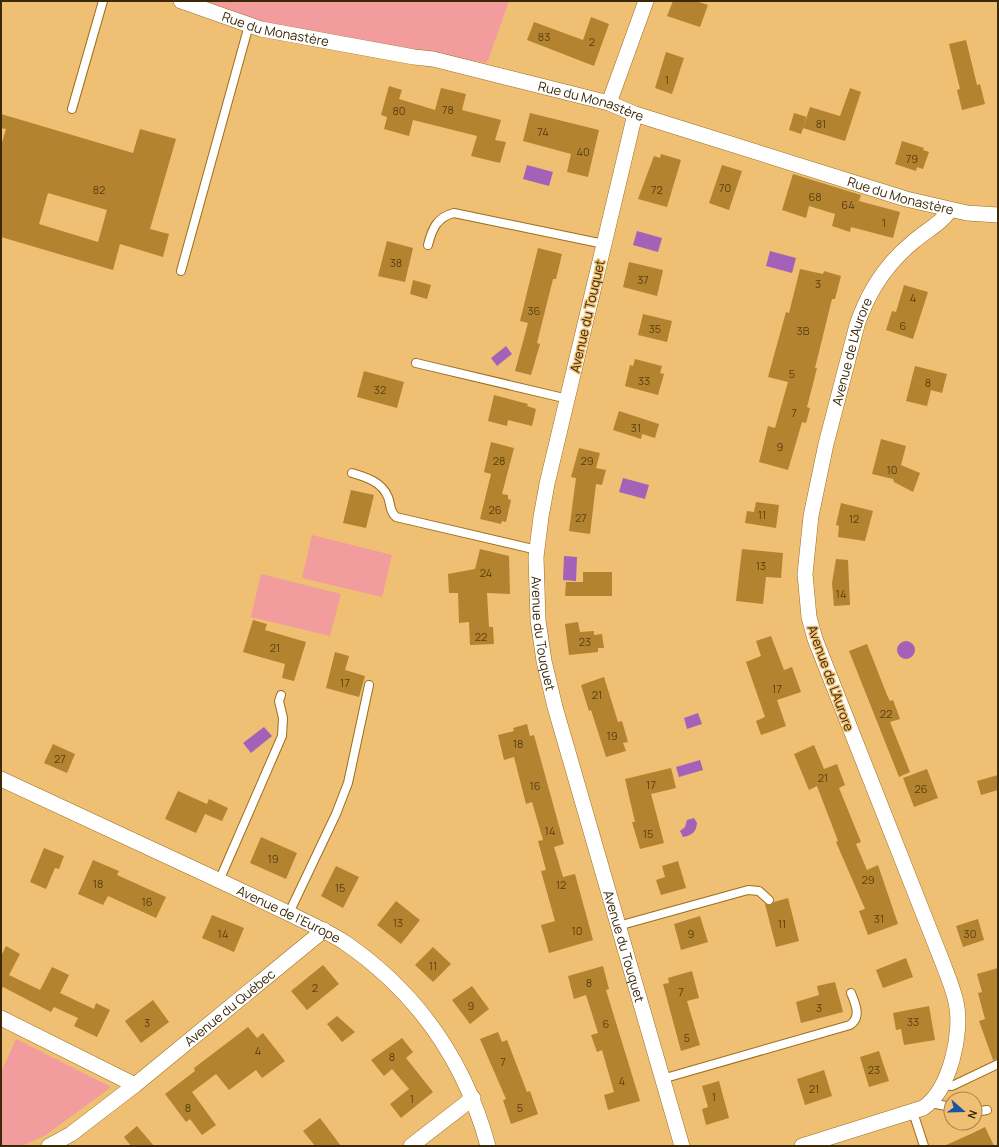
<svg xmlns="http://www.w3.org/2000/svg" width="999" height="1147" viewBox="0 0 999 1147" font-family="Manrope,sans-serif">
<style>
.green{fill:#f39c9e}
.water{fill:#a362b7}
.building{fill:#b38330;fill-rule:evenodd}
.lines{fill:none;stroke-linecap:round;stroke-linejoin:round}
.lane-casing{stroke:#9b6e1c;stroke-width:10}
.street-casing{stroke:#9b6e1c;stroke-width:16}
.lane{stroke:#fff;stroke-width:8}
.street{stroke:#fff;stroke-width:15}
.labels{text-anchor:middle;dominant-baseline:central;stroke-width:3;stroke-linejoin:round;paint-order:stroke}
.number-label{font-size:11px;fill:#583f10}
.street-label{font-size:13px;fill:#3a2806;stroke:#efbf73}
</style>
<rect width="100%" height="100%" fill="#efbf73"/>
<path class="green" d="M196 1H509L487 63 255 21Z
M312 535 392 555 382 597 302 578Z
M261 574 341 594 330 636 251 617Z
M16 1039 111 1087 46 1135 22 1146H2L1 1072Z"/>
<path class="water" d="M527 165 553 172 549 186 523 179Z
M637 231 662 238 658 252 633 245Z
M770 251 796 258 792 273 766 266Z
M506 346 512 354 497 366 491 358Z
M623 478 649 485 645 499 619 492Z
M564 556 577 557 576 581 563 580Z
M897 650a9 9 0 1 1 18 0a9 9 0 1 1-18 0Z
M698 713 702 724 687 729 684 718Z
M264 727 272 736 251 753 243 743Z
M700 760 703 770 679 777 676 767Z
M694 818 697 823C696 832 693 835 683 837L680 831 685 827 687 820Z"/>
<path class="building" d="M673 1H696L708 5 700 27 667 16Z
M591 17 609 24 594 66 527 40 534 22 583 40Z
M966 40 977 85 980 84 985 104 962 110 957 90 960 89 949 44Z
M666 52 684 58 672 94 655 88Z
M389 86 402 90 399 99 435 110 441 88 466 94 462 110 501 120 495 140 506 142 500 163 471 156 477 136 413 120 409 136 384 129 387 117 381 115Z
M850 88 861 92 845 141 803 128 810 107 840 116Z
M530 113 599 130 588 177 567 172 571 154 523 141Z
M794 113 807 117 801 134 789 130Z
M1 114 133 153 140 129 176 139 150 229 169 234 163 257 120 244 113 270 1 237V146L6 129 1 128ZM48 193 107 210 98 242 39 224Z
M902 141 924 148 923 150 929 152 923 169 917 167 916 171 895 164Z
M661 154 681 160 667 207 638 199 654 156 660 158Z
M722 165 742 171 729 210 709 203Z
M793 174 861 195 859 201 900 212 893 238 851 227 850 232 832 226 835 214 809 206 806 218 782 210Z
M387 241 413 248 405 282 378 276Z
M538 248 562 254 556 279H553L537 343 540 344 531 375 515 371 528 323 520 321Z
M629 262 663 270 657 296 623 287Z
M800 269 823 274 824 271 841 276 835 299H832L815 368H817L807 407 810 408 806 423 802 422 788 470 759 462 768 426 775 428 788 382 768 377 786 312 789 313Z
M413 280 431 285 427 299 410 294Z
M904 285 928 292 913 339 886 330 892 311 896 312Z
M643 314 672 321 667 342 638 335Z
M635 359 662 366 660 373 664 374 658 395 625 386 630 365 633 366Z
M915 366 947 374 942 393 931 390 927 406 906 401Z
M364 371 404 382 397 408 357 397Z
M494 395 528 404 527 406 536 409 532 426 508 420 507 426 488 421Z
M619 411 659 424 655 438 642 434 641 439 613 430Z
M881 439 906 446 901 465 920 473 913 492 894 482 893 479 872 474Z
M491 442 514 448 502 494 508 495V499L511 500 506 522 502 521 501 524 480 519 491 474 484 472Z
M579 448 600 453 596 468 606 470 602 485 596 484 590 534 569 531 576 478 571 477Z
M351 490 374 495 366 528 343 523Z
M756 502 779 505 776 528 745 523 747 511 754 512Z
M841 503 873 511 865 541 838 537 839 526 836 525Z
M480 549 509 556 510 594 487 593 489 627H493L494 644 470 645 469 622 459 623 458 593H449L448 574 475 569Z
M742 549 783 553 781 578 766 577 763 604 736 601Z
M836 559 848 560 850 605 834 606 832 583Z
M583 572H612V596H565L566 582H583Z
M253 620 267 624 265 630 306 642 294 681 282 678 285 664 243 652Z
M578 622 580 632 594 631V635L602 634 604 648H598V652L569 655 565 624Z
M771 636 784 670 792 667 801 692 777 700 786 726 761 735 756 721 765 717 746 662 761 656 756 641Z
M867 644 887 695 890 701 893 700 900 719 890 722 910 772 899 777 849 651Z
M335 652 349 656 345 670 365 676 359 697 326 688Z
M604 677 618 722 622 721 628 742 623 743 626 751 606 757 591 710 589 711 581 685Z
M527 724 530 736 534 735 564 844 554 847 563 877 575 874 593 940 549 953 541 925 555 921 541 871 546 870 538 841 543 840 532 802 526 804 514 757 504 760 498 735 514 731 513 728Z
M53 744 75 754 67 773 44 763Z
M814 745 824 769 837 764 845 785 839 788 861 842 856 844 867 870 878 865 898 924 868 935 859 911 865 909 836 842 838 841 817 786 809 790 794 754Z
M671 768 676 788 651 794 664 843 640 849 632 822H635L625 779Z
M927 769 938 798 914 807 903 778Z
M998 775V790L981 795 977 781Z
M178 791 207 804 209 799 228 808 222 821 205 814 196 833 165 819Z
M261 837 297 853 286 879 250 863Z
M44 848 64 856 59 869 55 868 46 889 30 882Z
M93 860 119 871 117 875 166 897 156 918 108 896 103 905 78 894Z
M678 861 686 888 661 895 656 880 665 877 662 866Z
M336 866 359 877 343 908 321 896Z
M788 898 799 941 776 947 765 904 770 905 774 902Z
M396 901 420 920 401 944 377 925Z
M212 915 244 928 234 952 202 938Z
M700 916 708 942 681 950 674 924Z
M978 919 984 940 963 947 956 926Z
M6 946 20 954 9 975 40 990 52 967 69 975 60 993 94 1009 96 1003 110 1010 97 1037 74 1026 78 1018 54 1007 51 1012 3 987 1 990V956Z
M433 947 451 964 433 982 415 965Z
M906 958 913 977 883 988 876 970Z
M323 965 339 984 307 1010 291 991Z
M603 966 609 989 606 990 640 1101 608 1110 604 1095 614 1092 602 1050 597 1052 591 1035 598 1033 586 995 574 999 568 976Z
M998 968V1059L993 1060 979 1021 985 1019 978 993 982 992 977 974Z
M692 971 699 998 687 1001 700 1045 681 1051 663 984 669 983 668 978Z
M835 982 843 1012 801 1023 796 1002 819 995 817 986Z
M472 986 489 1009 470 1024 452 1000Z
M153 1000 169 1022 141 1043 125 1021Z
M929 1006 935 1040 904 1045 901 1029 896 1030 893 1013Z
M337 1016 355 1032 342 1042 327 1024Z
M248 1027 257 1038 263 1033 285 1061 262 1078 256 1070 229 1090 216 1074 192 1092 216 1125 202 1135 190 1119 186 1122 165 1094 195 1071 194 1068Z
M498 1032 502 1042 507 1040 527 1092 530 1091 538 1114 511 1124 503 1100 506 1099 480 1039Z
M402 1038 413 1052 406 1058 433 1092 401 1118 390 1104 409 1089 392 1069 384 1076 371 1060Z
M879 1051 889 1081 869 1087 860 1057Z
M824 1070 832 1096 805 1105 797 1079Z
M719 1081 729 1118 706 1125 702 1109 708 1107 702 1086Z
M320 1118 341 1146H315L303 1131Z
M137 1126 154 1146H131L124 1137Z
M985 1127 994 1146H944L975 1132Z"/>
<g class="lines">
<g class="lane-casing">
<path id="lane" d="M72 109 103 1
M428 245C432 229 437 217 454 213L604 244
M181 271 249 25
M416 363 568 399
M352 473C366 477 382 482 388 497 391 504 389 511 396 517L537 550
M219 881 282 736 283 718 279 701 281 695
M289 913 336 814 348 783 369 685
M618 926 748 890 759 891 769 900
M662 1079 850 1025C862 1017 855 1003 851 993
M942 1085 952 1086 998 1064
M931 1103 951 1107
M913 1112 924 1146
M975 1112 987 1110"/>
</g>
<g class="street-casing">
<g id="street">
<path id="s1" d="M181 1 261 29 414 57 433 59 609 103 635 114 906 199 967 213 998 215"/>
<path d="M609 103 646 1"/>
<path id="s2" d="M635 114 547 484 541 517 536 557 538 620 544 661 555 707 682 1146"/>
<path id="s3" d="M1 779C67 810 134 841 201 872 231 886 261 900 290 914 308 923 327 931 344 942 417 992 465 1061 488 1146"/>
<path d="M1 1018 135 1085"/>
<path id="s4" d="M49 1146 71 1134 135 1085 324 930"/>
<path d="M411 1146 473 1098"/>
<path id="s5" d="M802 1146 923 1108C950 1090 963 1032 956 1002 953 988 947 974 942 961L815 639 809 617 805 574 811 516 826 444 857 325C868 292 886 264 913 242 925 231 941 224 950 210"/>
</g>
</g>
<use href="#lane" class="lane"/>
<use href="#street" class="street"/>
</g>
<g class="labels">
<g class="number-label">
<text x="544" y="36">83</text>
<text x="592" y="41">2</text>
<text x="667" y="79">1</text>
<text x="448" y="109">78</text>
<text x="399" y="110">80</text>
<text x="821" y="123">81</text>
<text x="543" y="131">74</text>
<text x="583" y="151">40</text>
<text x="912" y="158">79</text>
<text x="725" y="187">70</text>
<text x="99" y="189">82</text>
<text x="657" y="189">72</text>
<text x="815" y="196">68</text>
<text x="848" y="204">64</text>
<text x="884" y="222">1</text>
<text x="396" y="262">38</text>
<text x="643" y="279">37</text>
<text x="818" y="283">3</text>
<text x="913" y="297">4</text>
<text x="534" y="310">36</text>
<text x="903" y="325">6</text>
<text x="655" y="328">35</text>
<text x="803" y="330">3B</text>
<text x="792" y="373">5</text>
<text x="644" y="380">33</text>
<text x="928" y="382">8</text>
<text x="380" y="389">32</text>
<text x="794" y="412">7</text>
<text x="636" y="427">31</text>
<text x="780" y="446">9</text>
<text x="499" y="460">28</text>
<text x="587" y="460">29</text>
<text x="892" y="469">10</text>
<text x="495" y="509">26</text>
<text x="762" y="514">11</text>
<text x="581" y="517">27</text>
<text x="854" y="518">12</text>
<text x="761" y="565">13</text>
<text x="486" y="572">24</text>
<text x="841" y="593">14</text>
<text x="481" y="636">22</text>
<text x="585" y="641">23</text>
<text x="275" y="647">21</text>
<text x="345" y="682">17</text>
<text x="777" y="688">17</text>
<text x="597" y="694">21</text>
<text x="886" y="713">22</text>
<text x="612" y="735">19</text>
<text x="518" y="743">18</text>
<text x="60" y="758">27</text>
<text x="823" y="777">21</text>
<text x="651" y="784">17</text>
<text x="535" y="785">16</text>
<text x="921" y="788">26</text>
<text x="550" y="830">14</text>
<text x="648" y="833">15</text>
<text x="273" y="858">19</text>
<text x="868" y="879">29</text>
<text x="98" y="883">18</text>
<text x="561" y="884">12</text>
<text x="340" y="887">15</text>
<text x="147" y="901">16</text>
<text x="879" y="918">31</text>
<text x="398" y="922">13</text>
<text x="782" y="923">11</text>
<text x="577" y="930">10</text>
<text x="223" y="933">14</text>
<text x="691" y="933">9</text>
<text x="970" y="933">30</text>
<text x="433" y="965">11</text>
<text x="589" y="982">8</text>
<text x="315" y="987">2</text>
<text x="681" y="991">7</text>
<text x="471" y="1005">9</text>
<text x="819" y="1007">3</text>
<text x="913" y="1021">33</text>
<text x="147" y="1022">3</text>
<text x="606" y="1023">6</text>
<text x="687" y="1037">5</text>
<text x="258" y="1050">4</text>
<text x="392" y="1056">8</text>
<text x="503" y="1061">7</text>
<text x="874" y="1069">23</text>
<text x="622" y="1080">4</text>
<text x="814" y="1088">21</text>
<text x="714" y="1096">1</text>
<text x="412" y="1098">1</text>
<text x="188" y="1107">8</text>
<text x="520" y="1107">5</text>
</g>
<g class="street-label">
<text stroke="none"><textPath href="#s1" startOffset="99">Rue du Monastère</textPath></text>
<text stroke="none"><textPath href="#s1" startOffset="423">Rue du Monastère</textPath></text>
<text stroke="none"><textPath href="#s1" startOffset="747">Rue du Monastère</textPath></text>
<text transform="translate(587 316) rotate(-77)">Avenue du Touquet</text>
<text stroke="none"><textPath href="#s5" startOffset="926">Avenue de L'Aurore</textPath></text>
<text stroke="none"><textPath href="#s2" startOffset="531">Avenue du Touquet</textPath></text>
<text transform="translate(831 678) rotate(70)">Avenue de L'Aurore</text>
<text stroke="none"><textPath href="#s3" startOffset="318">Avenue de l'Europe</textPath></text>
<text stroke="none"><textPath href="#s2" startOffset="855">Avenue du Touquet</textPath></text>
<text stroke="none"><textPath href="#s4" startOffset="228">Avenue du Québec</textPath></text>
</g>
</g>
<rect width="999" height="1147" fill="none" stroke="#3a2806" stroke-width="4"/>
<g transform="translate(963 1111) rotate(110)"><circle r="19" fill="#efbf73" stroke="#a78347"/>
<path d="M0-3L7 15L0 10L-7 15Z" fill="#1853a4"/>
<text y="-6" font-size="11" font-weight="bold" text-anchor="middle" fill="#3a2806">N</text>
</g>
</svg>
